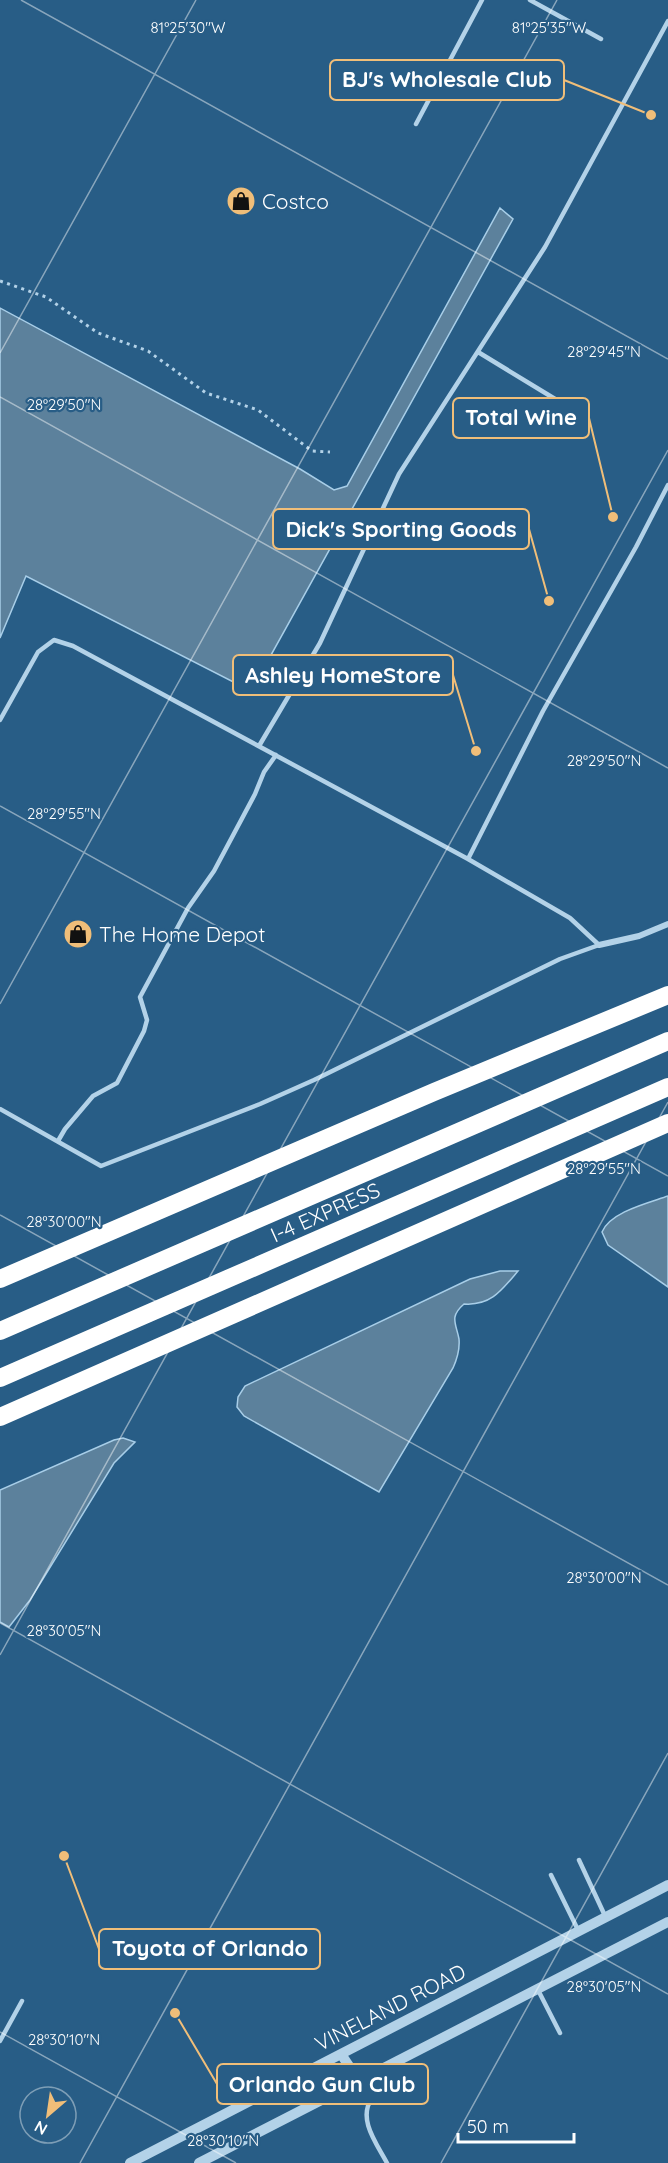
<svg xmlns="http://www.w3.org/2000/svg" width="668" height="2163" viewBox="0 0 668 2163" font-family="Quicksand,sans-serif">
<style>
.water{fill:#5c819c;stroke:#a8cee8;stroke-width:1.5}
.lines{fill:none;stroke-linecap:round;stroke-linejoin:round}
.path{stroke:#b3d2e8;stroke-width:3;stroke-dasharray:3 4.5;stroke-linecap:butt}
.service{stroke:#b3d2e8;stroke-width:4.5}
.minor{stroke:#b3d2e8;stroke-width:6}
.tertiary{stroke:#b3d2e8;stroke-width:10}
.motorway{stroke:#fff;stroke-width:18}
.ticks{fill:none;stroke:#fff;stroke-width:1.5;stroke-opacity:0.45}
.labels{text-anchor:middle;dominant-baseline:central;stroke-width:4.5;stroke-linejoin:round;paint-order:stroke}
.poi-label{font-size:21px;fill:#fff;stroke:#285d86;text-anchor:start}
.street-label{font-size:21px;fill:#fff;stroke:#285d86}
.ticks-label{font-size:15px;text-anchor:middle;fill:#fff;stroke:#285d86;stroke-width:4.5;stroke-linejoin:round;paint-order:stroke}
.leader{fill:none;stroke:#f0be79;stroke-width:2}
.callout-dot{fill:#f0be79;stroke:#285d86;stroke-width:2}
.callout{fill:#285d86;stroke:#f0be79;stroke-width:2}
.callout-label{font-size:22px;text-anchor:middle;font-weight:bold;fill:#fff}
</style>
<rect width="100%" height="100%" fill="#285d86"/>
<path class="water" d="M500 208 513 219 251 691 26 576 0 638V308L300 469 334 490 347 486Z
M668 1196V1287L608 1245 602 1232C610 1212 648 1203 668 1196Z
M500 1271H518C502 1290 491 1306 464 1304 449 1317 456 1323 459 1339 460 1350 457 1359 453 1368L379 1492 244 1416 237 1407 238 1397 245 1386 470 1279Z
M123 1438 135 1442 114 1463 30 1600 9 1627 0 1622V1490L114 1440Z"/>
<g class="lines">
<path class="path" d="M0 281 46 297 98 333 148 351 206 393 258 410 312 451 330 452"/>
<path class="service" d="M530 0 601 39
M416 124 482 0
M478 352 565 405
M0 720 38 652 54 640 73 646 468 859 570 918 599 945 560 959 314 1080 260 1104 101 1166 0 1109
M259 746 320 643 399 474 545 247 668 21
M468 859 543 711 636 547 668 485
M58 1141 65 1129 93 1096 117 1083 144 1031 147 1020 140 997 188 908 214 871 255 794 264 772 276 755
M579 1860 606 1918
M551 1875 579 1932
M538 1990 560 2033
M0 2041 22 2001
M372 2098C357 2119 377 2144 387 2163"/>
<path class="minor" d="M599 945 639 936 668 924"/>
<path class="tertiary" d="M341 2054 359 2081
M130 2163 668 1885
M199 2163 668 1922"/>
<path class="motorway" d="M0 1279 434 1092 668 995
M0 1331 668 1041
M0 1378 668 1087
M0 1417 668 1123"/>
</g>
<path class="ticks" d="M21 0 668 359M0 353 196 0M0 397 668 768M0 806 668 1176M0 1004 557 0M0 1215 668 1585M0 1623 668 1994M0 1655 668 450M0 2032 236 2163M80 2163 668 1102M441 2163 668 1753"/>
<defs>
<g id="shop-disc" transform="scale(1.5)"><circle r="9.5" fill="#f0be79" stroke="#285d86"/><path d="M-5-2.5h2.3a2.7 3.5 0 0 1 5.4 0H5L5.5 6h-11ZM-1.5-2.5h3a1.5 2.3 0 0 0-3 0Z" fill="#111"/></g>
</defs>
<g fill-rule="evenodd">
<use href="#shop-disc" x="241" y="201"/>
<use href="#shop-disc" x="78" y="934"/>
</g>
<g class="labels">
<g class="poi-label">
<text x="262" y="201">Costco</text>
<text x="99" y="934">The Home Depot</text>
</g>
<g class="street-label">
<text transform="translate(325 1212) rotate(-24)">I-4 EXPRESS</text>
<text transform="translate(390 2007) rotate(-27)">VINELAND ROAD</text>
</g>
</g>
<g class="ticks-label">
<text x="188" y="33">81°25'30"W</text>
<text x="549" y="33">81°25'35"W</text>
<text x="604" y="357">28°29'45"N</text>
<text x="64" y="410">28°29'50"N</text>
<text x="604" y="766">28°29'50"N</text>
<text x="64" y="819">28°29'55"N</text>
<text x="604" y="1174">28°29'55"N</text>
<text x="64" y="1227">28°30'00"N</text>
<text x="604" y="1583">28°30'00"N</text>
<text x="64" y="1636">28°30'05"N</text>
<text x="604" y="1992">28°30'05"N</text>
<text x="64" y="2045">28°30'10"N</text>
<text x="223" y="2146">28°30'10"N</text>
</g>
<path class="leader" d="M651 115L564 80M613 517L589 418M549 601L529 529M476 751L453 675M64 1856L99 1949M175 2013L217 2084"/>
<g class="callout-dot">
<circle cx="651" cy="115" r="6"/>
<circle cx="613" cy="517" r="6"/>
<circle cx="549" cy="601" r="6"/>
<circle cx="476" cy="751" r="6"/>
<circle cx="64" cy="1856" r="6"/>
<circle cx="175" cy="2013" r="6"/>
</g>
<g class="callout">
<rect x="330" y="60" width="234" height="40" rx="6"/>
<rect x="453" y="398" width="136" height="40" rx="6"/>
<rect x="273" y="509" width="256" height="40" rx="6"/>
<rect x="233" y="655" width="220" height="40" rx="6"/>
<rect x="99" y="1929" width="221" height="40" rx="6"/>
<rect x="217" y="2064" width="211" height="40" rx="6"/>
</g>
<g class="callout-label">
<text x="447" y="87">BJ's Wholesale Club</text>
<text x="521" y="425">Total Wine</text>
<text x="401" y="537">Dick's Sporting Goods</text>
<text x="343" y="683">Ashley HomeStore</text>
<text x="210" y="1956">Toyota of Orlando</text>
<text x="322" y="2092">Orlando Gun Club</text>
</g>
<g transform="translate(48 2115) rotate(209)"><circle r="28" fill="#285d86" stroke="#7e9eb6" stroke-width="1.5"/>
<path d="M0-4.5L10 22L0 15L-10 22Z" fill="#f0be79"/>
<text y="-9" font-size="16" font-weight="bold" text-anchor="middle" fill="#ffffff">N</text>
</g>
<path d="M458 2133v9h116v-9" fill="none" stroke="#ffffff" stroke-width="3"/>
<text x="467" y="2133" font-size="18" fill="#ffffff" stroke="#285d86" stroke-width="4.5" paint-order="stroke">50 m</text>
</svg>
